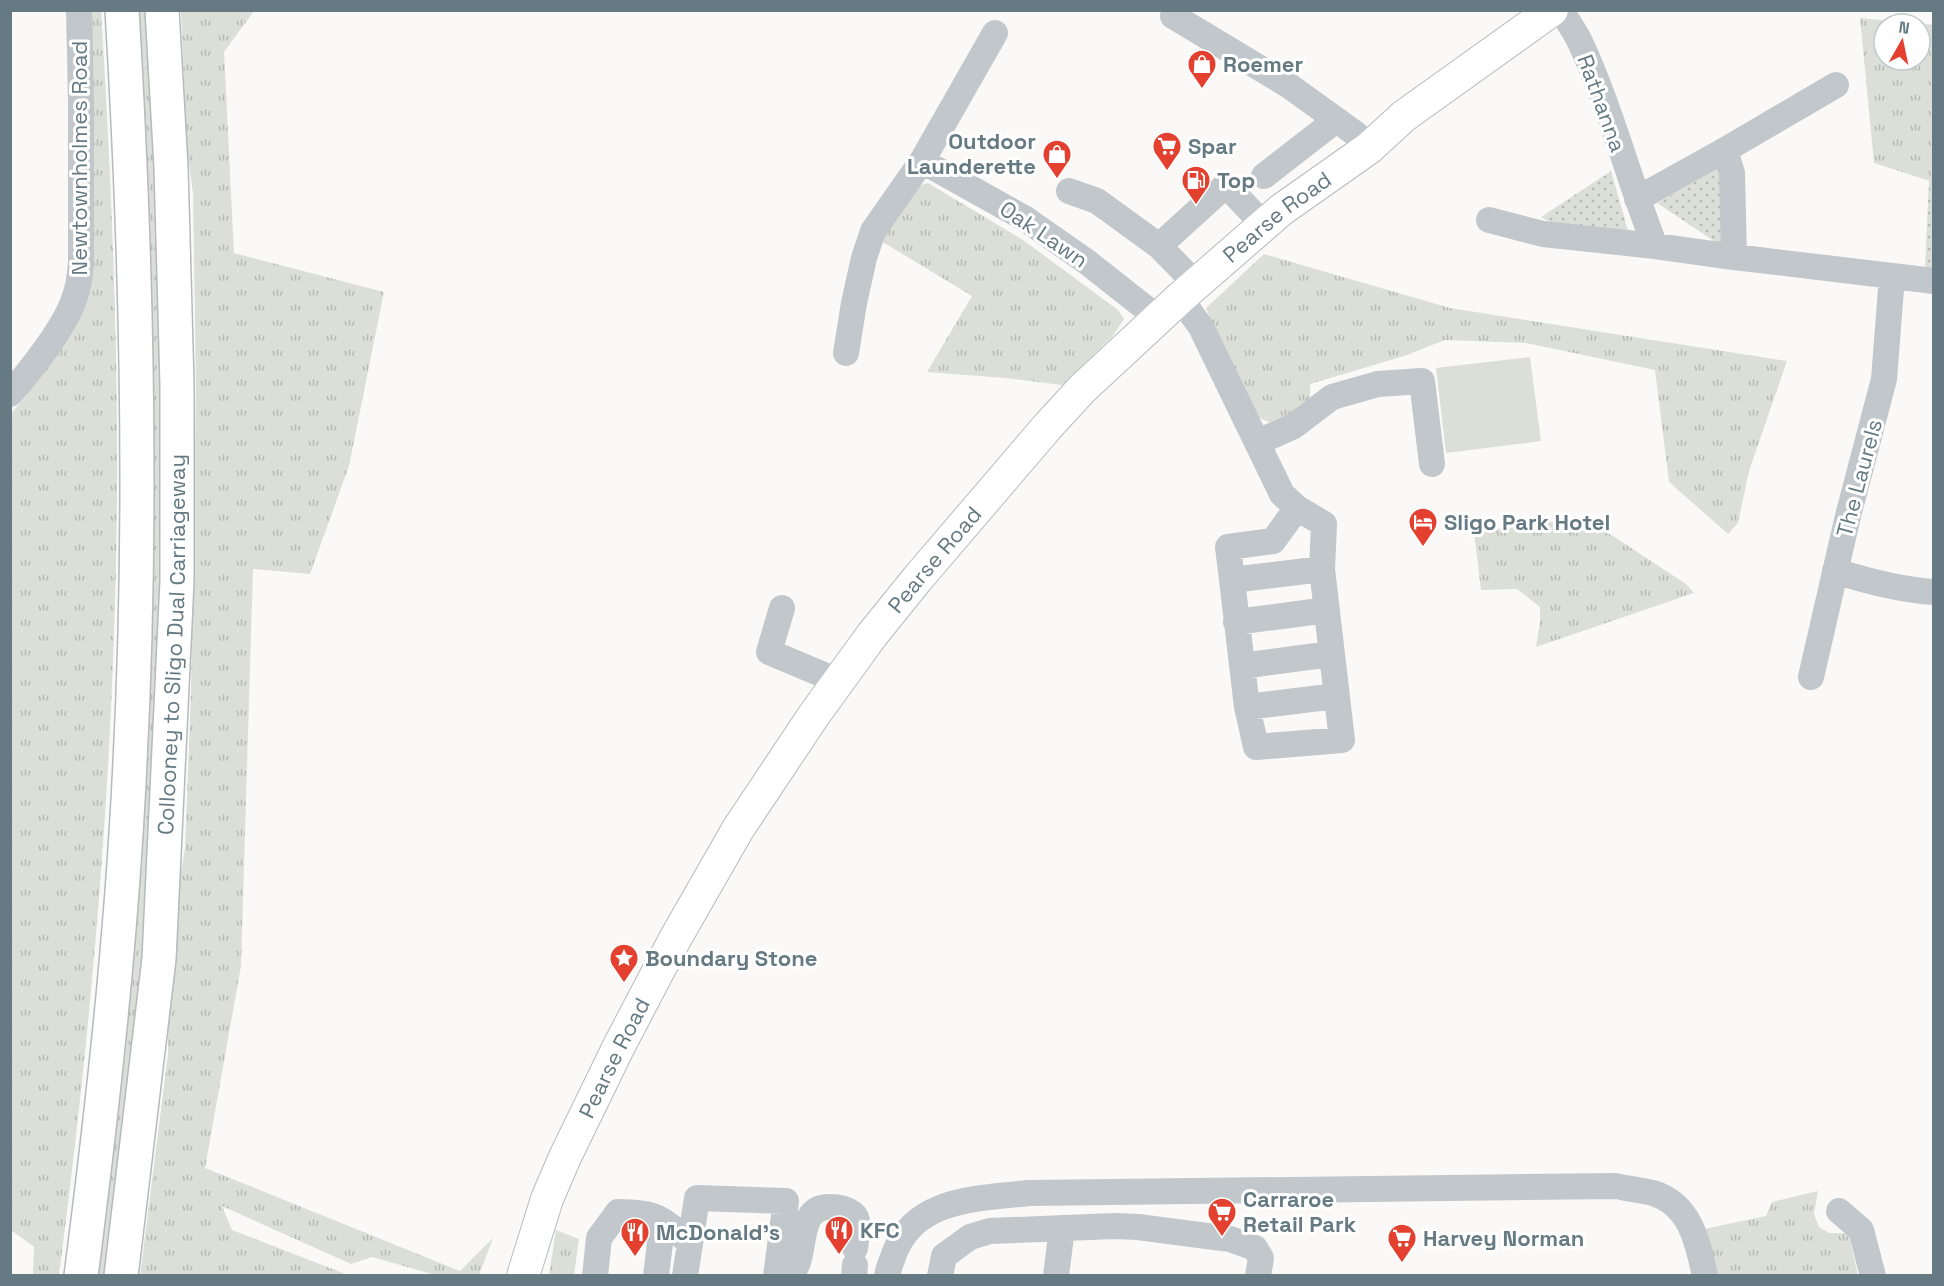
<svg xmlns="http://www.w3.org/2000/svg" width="1944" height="1286" viewBox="0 0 1944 1286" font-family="'Space Grotesk',sans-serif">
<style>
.grass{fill:url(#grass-tufts);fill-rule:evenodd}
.park{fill:url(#park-dots)}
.pitch{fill:#dbdfd7}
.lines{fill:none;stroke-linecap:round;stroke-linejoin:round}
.major-casing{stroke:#b5bbbe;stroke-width:34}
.highway-casing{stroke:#b4babd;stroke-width:36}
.minor{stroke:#c1c7ca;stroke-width:26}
.major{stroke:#fff;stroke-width:32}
.highway{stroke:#fff;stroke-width:33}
.labels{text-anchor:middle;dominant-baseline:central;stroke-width:6;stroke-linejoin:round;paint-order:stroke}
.poi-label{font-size:22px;font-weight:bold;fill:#657a82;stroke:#fff;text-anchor:start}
.street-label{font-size:22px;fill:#657a82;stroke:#fff}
</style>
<defs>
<pattern id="grass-tufts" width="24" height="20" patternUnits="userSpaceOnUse" patternTransform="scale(1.5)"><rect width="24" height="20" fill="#dbdfd7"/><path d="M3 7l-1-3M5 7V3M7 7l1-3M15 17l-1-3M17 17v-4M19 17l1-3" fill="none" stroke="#b5bab4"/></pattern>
<pattern id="park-dots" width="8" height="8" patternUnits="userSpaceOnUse" patternTransform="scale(1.5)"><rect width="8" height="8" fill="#dbdfd7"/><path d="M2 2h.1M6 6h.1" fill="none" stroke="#b5bab4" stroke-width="1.8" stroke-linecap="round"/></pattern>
</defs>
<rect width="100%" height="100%" fill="#faf9f8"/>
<path class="grass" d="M152 10 167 416 150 903 110 1275 98 1276 115 1144 137 907 145 807 150 680 151 271 139 11Z
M89 11H101C111 172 118 333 117 494 115 756 93 1016 59 1275H33L34 1247 11 1230V414L24 398 74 327Z
M181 11H254L224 52 234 253 384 292 349 466 310 574 253 569 241 966 205 1168 460 1271 493 1238 479 1275H435L372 1257 351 1264 222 1206 232 1230 348 1275 140 1276 168 1054V1011L179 882 185 849 191 692 196 387 193 193 187 149Z
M1860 18 1933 25V182L1874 163ZM1884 24H1920V60H1884Z
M928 183 1023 240 1118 310 1124 319 1112 337 1062 385 1005 378 927 372 972 296 881 241 915 187Z
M1264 254 1450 308 1787 361 1749 471 1738 523 1728 534 1669 482 1655 370 1526 343 1445 340 1404 356 1310 384V403L1274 424 1247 413 1206 308Z
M1580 518 1613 536 1686 584 1694 593 1536 647 1540 621V607L1517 589 1481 590 1474 532Z
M1818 1191 1814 1214 1819 1227 1829 1233H1848L1858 1275H1715L1704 1229 1766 1216 1772 1202Z
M556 1230 579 1239 574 1275H549Z"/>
<path class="park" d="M1721 167 1723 238 1720 243 1714 241 1657 203Z
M1611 171 1629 234 1558 227 1541 217Z
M1929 181 1934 182 1933 269H1925Z"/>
<path class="pitch" d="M1530 357 1541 441 1446 453 1436 368Z"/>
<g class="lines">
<g class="major-casing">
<g id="major">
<path id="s1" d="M523 1276 547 1199 565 1157 619 1046 675 939 738 829 814 715 872 635 918 578 1048 426 1082 389 1180 298 1281 210 1369 148 1404 116 1552 10"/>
</g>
</g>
<g class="highway-casing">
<g id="highway">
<path d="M81 1276C103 1105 122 934 130 762 143 512 137 260 122 10"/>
<path id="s2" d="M121 1276 159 959 177 581V384L171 167 162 10"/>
</g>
</g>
<path class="minor" d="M1561 10C1567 21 1575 31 1580 42 1610 106 1629 180 1655 246
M1173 16 1288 85 1356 134 1369 148
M1725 150 1732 173 1734 257
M922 161 1024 218 1087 262 1158 318
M1264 176 1336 120
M1069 191 1097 201 1159 246
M1637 199 1725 150 1836 85
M1489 220 1543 234 1655 246 1734 257 1934 281
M1196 284 1159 246 1226 185 1263 224
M1180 298 1201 327 1282 494 1297 508 1324 524 1322 569 1342 740 1256 747 1247 707 1232 580 1322 569
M846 353 854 303 864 258 873 231 922 161 995 33
M10 394C30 371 65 327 74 299 79 287 80 275 81 262V102L79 10
M1258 442 1294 426 1332 397 1378 384 1422 381 1432 464
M1835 571C1867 581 1900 590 1934 592
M1232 580 1228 547 1273 541 1297 508
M782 608 769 652 838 681
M1236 622 1327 610
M1242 666 1331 654
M1811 677 1848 516 1884 379 1892 276
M1247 707 1336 696
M1839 1211 1861 1230 1873 1276
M636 1224 647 1226 661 1235 656 1276
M595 1276 599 1238 618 1212C657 1212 662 1218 690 1243
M685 1276 697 1198 786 1201 776 1276
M787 1276C789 1274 792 1272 794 1270 807 1253 796 1206 830 1207 838 1207 845 1208 852 1213 862 1220 856 1237 855 1248
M854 1276 855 1265
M887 1276C888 1268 892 1261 894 1254 915 1197 979 1199 1029 1193L1616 1186C1628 1189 1641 1190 1653 1193 1690 1204 1698 1242 1705 1276
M940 1276 944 1256 970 1237 990 1231 1115 1226 1138 1227 1230 1239 1255 1248 1261 1258 1258 1276
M1056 1276 1062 1228"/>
<use href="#major" class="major"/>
<use href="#highway" class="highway"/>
</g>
<defs>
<g id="shop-pin" transform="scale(1.5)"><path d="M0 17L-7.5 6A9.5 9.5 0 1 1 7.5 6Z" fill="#e3402f" stroke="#fff"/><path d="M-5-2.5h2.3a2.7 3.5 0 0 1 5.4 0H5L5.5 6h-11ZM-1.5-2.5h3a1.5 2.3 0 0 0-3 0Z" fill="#fff"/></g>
<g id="supermarket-pin" transform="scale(1.5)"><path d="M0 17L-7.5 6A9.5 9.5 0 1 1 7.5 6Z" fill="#e3402f" stroke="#fff"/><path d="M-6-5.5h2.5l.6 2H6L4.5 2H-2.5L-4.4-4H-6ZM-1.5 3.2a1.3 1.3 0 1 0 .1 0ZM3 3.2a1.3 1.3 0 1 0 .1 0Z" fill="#fff"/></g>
<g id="fuel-pin" transform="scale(1.5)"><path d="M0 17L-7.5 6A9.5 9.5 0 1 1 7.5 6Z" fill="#e3402f" stroke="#fff"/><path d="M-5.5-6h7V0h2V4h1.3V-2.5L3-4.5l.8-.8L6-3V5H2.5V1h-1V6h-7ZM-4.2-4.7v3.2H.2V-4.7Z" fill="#fff"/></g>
<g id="hotel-pin" transform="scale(1.5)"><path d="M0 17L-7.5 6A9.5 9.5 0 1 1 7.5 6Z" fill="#e3402f" stroke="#fff"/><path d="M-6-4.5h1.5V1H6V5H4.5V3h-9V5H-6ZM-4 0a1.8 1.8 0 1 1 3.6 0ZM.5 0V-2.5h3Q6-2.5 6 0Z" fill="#fff"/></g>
<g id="sight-pin" transform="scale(1.5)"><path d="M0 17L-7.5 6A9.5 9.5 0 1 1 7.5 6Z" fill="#e3402f" stroke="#fff"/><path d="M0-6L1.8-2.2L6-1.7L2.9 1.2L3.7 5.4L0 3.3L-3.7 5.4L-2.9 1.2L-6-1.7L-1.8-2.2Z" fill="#fff"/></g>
<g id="restaurant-pin" transform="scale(1.5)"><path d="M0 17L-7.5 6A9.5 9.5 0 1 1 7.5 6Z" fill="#e3402f" stroke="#fff"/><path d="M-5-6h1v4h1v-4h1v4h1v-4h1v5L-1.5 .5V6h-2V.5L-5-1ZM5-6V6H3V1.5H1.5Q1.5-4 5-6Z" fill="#fff"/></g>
</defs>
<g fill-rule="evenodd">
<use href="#shop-pin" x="1202" y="64"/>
<use href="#supermarket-pin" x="1167" y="146"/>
<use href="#shop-pin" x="1057" y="154"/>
<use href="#fuel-pin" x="1196" y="180"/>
<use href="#hotel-pin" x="1423" y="522"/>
<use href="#sight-pin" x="624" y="958"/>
<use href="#supermarket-pin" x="1222" y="1212"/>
<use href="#restaurant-pin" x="839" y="1230"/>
<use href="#restaurant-pin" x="635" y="1232"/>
<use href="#supermarket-pin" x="1402" y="1238"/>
</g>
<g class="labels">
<g class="poi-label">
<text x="1223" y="64">Roemer</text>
<text x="1036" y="141" text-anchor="end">Outdoor<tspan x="1036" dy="25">Launderette</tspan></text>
<text x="1188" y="146">Spar</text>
<text x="1217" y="180">Top</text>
<text x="1444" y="522">Sligo Park Hotel</text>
<text x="645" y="958">Boundary Stone</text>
<text x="1243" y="1199">Carraroe<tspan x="1243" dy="25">Retail Park</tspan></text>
<text x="860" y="1230">KFC</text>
<text x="656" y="1232">McDonald's</text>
<text x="1423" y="1238">Harvey Norman</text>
</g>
<g class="street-label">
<text transform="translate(1602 103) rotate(70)">Rathanna</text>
<text transform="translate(79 158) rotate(-90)">Newtownholmes Road</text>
<text stroke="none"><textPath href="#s1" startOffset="1317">Pearse Road</textPath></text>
<text transform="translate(1044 234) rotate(34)">Oak Lawn</text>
<text transform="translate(1859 478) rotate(-75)">The Laurels</text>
<text stroke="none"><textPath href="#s1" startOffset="831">Pearse Road</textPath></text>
<text stroke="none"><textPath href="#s2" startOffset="634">Collooney to Sligo Dual Carriageway</textPath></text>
<text stroke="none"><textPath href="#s1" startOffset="237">Pearse Road</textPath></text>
</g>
</g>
<rect width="1944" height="1286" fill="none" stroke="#657a82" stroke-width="24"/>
<g transform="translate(1902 42) rotate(9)"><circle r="28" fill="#ffffff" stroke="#c1cacd" stroke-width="1.5"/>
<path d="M0-4.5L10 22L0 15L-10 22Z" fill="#e3402f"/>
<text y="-9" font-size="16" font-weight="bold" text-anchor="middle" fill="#657a82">N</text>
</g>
</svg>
